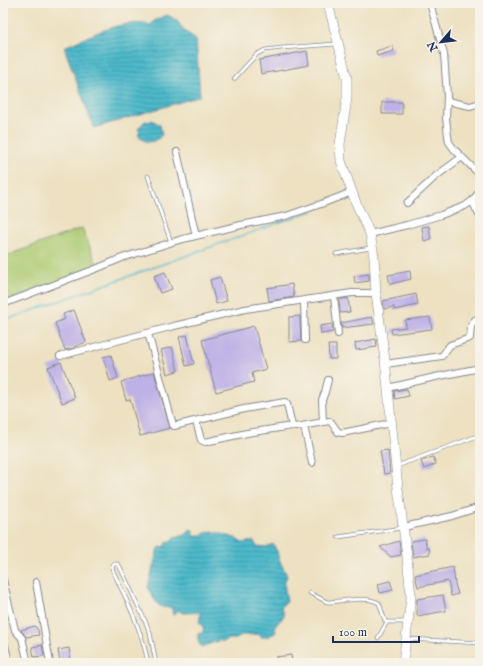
<svg xmlns="http://www.w3.org/2000/svg" width="483" height="666" viewBox="0 0 483 666" font-family="'IM FELL English',serif">
<style>
.green{fill:#acca71;stroke:#647c68}
.water{fill:url(#water-rules);stroke:#347494}
.lines{fill:none;stroke-linecap:round;stroke-linejoin:round}
.stream{stroke:#4eb9ca;stroke-width:1.5}
.building{fill:#beb1e6}
.lane-casing{stroke:#848890;stroke-width:4.5}
.street-casing{stroke:#848890;stroke-width:8}
.secondary-casing{stroke:#848890;stroke-width:10}
.lane{stroke:#fff;stroke-width:3}
.street{stroke:#fff;stroke-width:6}
.secondary{stroke:#fff;stroke-width:9}
</style>
<defs>
<pattern id="water-rules" width="6" height="5" patternUnits="userSpaceOnUse"><rect width="6" height="5" fill="#4eb9ca"/><path d="M0 2.5h6" fill="none" stroke="#4097a7"/></pattern>
</defs>
<rect width="100%" height="100%" fill="#f7f3e8"/>
<filter id="ink" filterUnits="userSpaceOnUse"><feTurbulence type="fractalNoise" baseFrequency=".025" numOctaves="2"/><feDisplacementMap in="SourceGraphic" scale="8" xChannelSelector="R" yChannelSelector="G"/><feConvolveMatrix kernelMatrix="1 2 1 2 8 2 1 2 1" color-interpolation-filters="sRGB"/></filter>
<filter id="wash" filterUnits="userSpaceOnUse"><feTurbulence type="fractalNoise" baseFrequency=".012" numOctaves="4" result="noise"/><feDisplacementMap in="SourceGraphic" scale="16" xChannelSelector="R" yChannelSelector="G"/><feGaussianBlur stdDeviation="0.9" result="paint"/><feColorMatrix in="noise" values="0 0 0 0 0 0 0 0 0 0 0 0 0 0 0 0 0 1.4 0 .05"/><feComposite in="paint" operator="in"/></filter>
<g filter="url(#wash)">
<rect width="100%" height="100%" fill="#ede1c2"/>
<path class="green" d="M82 228 98 267 3 303V257Z"/>
<path class="water" d="M167 15C181 21 178 25 187 33 190 35 193 37 196 39L200 96 94 128 79 88 64 47C84 39 108 26 128 24 135 23 141 24 147 23L149 25H151L155 20H157Z
M152 120 160 125 162 135C153 144 146 144 138 135L140 132 138 129 145 121 149 122Z
M190 529 193 530 195 537 212 531 235 538 242 543 254 541 256 546 266 547 273 544 278 553 279 559 287 576 284 583 287 602 282 605 281 610 283 611 284 616 275 626 276 632C271 636 267 637 261 637L258 634 248 635H241L237 639H229L222 642 220 640 201 647 198 641V634L202 633 204 629 201 624 199 623 201 612 183 613 178 610 174 615 171 607C156 610 154 598 148 587L158 548 164 547 167 542 172 541 174 538 187 534Z"/>
<g class="lines">
<path class="stream" d="M3 321 312 211"/>
</g>
<g id="blocks">
<path class="building" d="M392 46 394 51 377 56 376 51Z
M307 51 309 65 261 74 259 60Z
M382 102H402V114H382Z
M429 226 431 239 424 241 422 227Z
M410 271 411 279 390 284 388 275Z
M165 272 172 289 160 293 154 276Z
M369 274V281L355 283 354 276Z
M220 277 227 301 216 304 210 280Z
M292 284 294 297 269 301 267 288Z
M416 294 418 305 394 310V307L384 309 383 301Z
M348 298 350 312 340 313 339 300Z
M74 310 86 342 74 347V348L65 350 55 323 65 319 63 314Z
M300 316 301 341 289 342V317Z
M372 317 374 324 342 328 341 323Z
M430 317 432 329 392 334 391 329 406 327 405 320Z
M332 324 333 332 321 334 320 326Z
M254 326 266 369 252 373 254 382 216 392 202 340Z
M187 335 194 364 186 366 179 337Z
M376 339 377 347 356 350 355 343Z
M328 345H336V359H329Z
M172 347 178 371 167 374 161 350Z
M111 355 118 378 110 381 103 357Z
M61 362 75 398 62 403 48 367Z
M154 372 170 428 140 436 130 399 126 400 121 382Z
M407 389 409 396 395 399 394 391Z
M388 450 390 473 384 474 380 451Z
M433 457 436 464 424 469 421 461Z
M425 539 427 549 429 548 430 554 413 557 411 541Z
M399 541 401 555 391 557 380 547Z
M453 567 455 584 458 594 451 596 448 581 418 587 415 575Z
M390 581 393 590 380 593 378 584Z
M443 595 446 611 417 616V599Z
M35 626 38 630 39 635 26 637 21 630Z
M42 645 44 656 34 657 32 647Z
M69 648 71 661 60 663 58 650Z
M291 655 292 663H276V657Z"/>
</g>
</g>
<g filter="url(#ink)">
<use href="#blocks" fill-opacity="0" stroke="#848890" stroke-width="1"/>
<g class="lines">
<g class="lane-casing">
<path id="lane" d="M234 79 257 54 265 50 282 48 336 44
M148 176 171 242
M336 254 370 248
M397 466 480 435
M338 537 402 528
M310 593 327 602H330C343 601 367 596 379 603L385 621 387 622H406
M378 638 387 622
M408 639 480 643
M148 663C142 630 127 601 113 571L112 567 114 564H118L120 567 146 623 150 633 156 663"/>
</g>
<g class="street-casing">
<path id="street" d="M430 3 444 54 447 96 446 118 448 136 449 142 454 149 480 175
M447 101 470 106 480 103
M177 152 196 236
M472 201 480 217
M407 203 436 176 462 157
M370 234 407 225 441 215 465 206 472 201 480 191
M334 296 338 334
M304 300 305 340
M3 304 98 268 122 258 179 240 241 225 286 216 321 204 352 192
M148 333 173 425 174 426 244 409 285 402 287 404 292 426 296 427 329 421 331 422 338 432 342 433 391 423
M60 356 170 327 245 309 352 293H376
M385 364 442 356 450 345 470 338 471 326 475 320
M388 388 435 377 480 368
M196 421 201 440 205 442 247 433 292 426
M323 422 322 400 325 392 328 380
M304 426 312 463
M404 527 452 516 480 507
M3 580 15 630 22 638 28 663
M36 582 50 663
M3 637 9 663"/>
</g>
<g class="secondary-casing">
<path id="secondary" d="M328 3 347 78V98L340 144 341 161 356 203 370 234 374 257 376 293 385 360 398 488 407 556 411 597 403 663"/>
</g>
<use href="#lane" class="lane"/>
<use href="#street" class="street"/>
<use href="#secondary" class="secondary"/>
</g>
</g>
<rect width="483" height="666" fill="none" stroke="#f7f3e8" stroke-width="16"/>
<g transform="translate(441 42) rotate(242)" stroke="#f7f3e8" stroke-width="3" paint-order="stroke">
<path d="M0-3L7 15L0 10L-7 15Z" fill="#1b2f5e"/>
<text y="-6" font-size="11" font-weight="bold" text-anchor="middle" fill="#1b2f5e">N</text>
</g>
<path d="M333 636v6h86v-6" fill="none" stroke="#1b2f5e" stroke-width="2"/>
<text x="339" y="636" font-size="12" fill="#1b2f5e" stroke="#f7f3e8" stroke-width="3" paint-order="stroke">100 m</text>
</svg>
